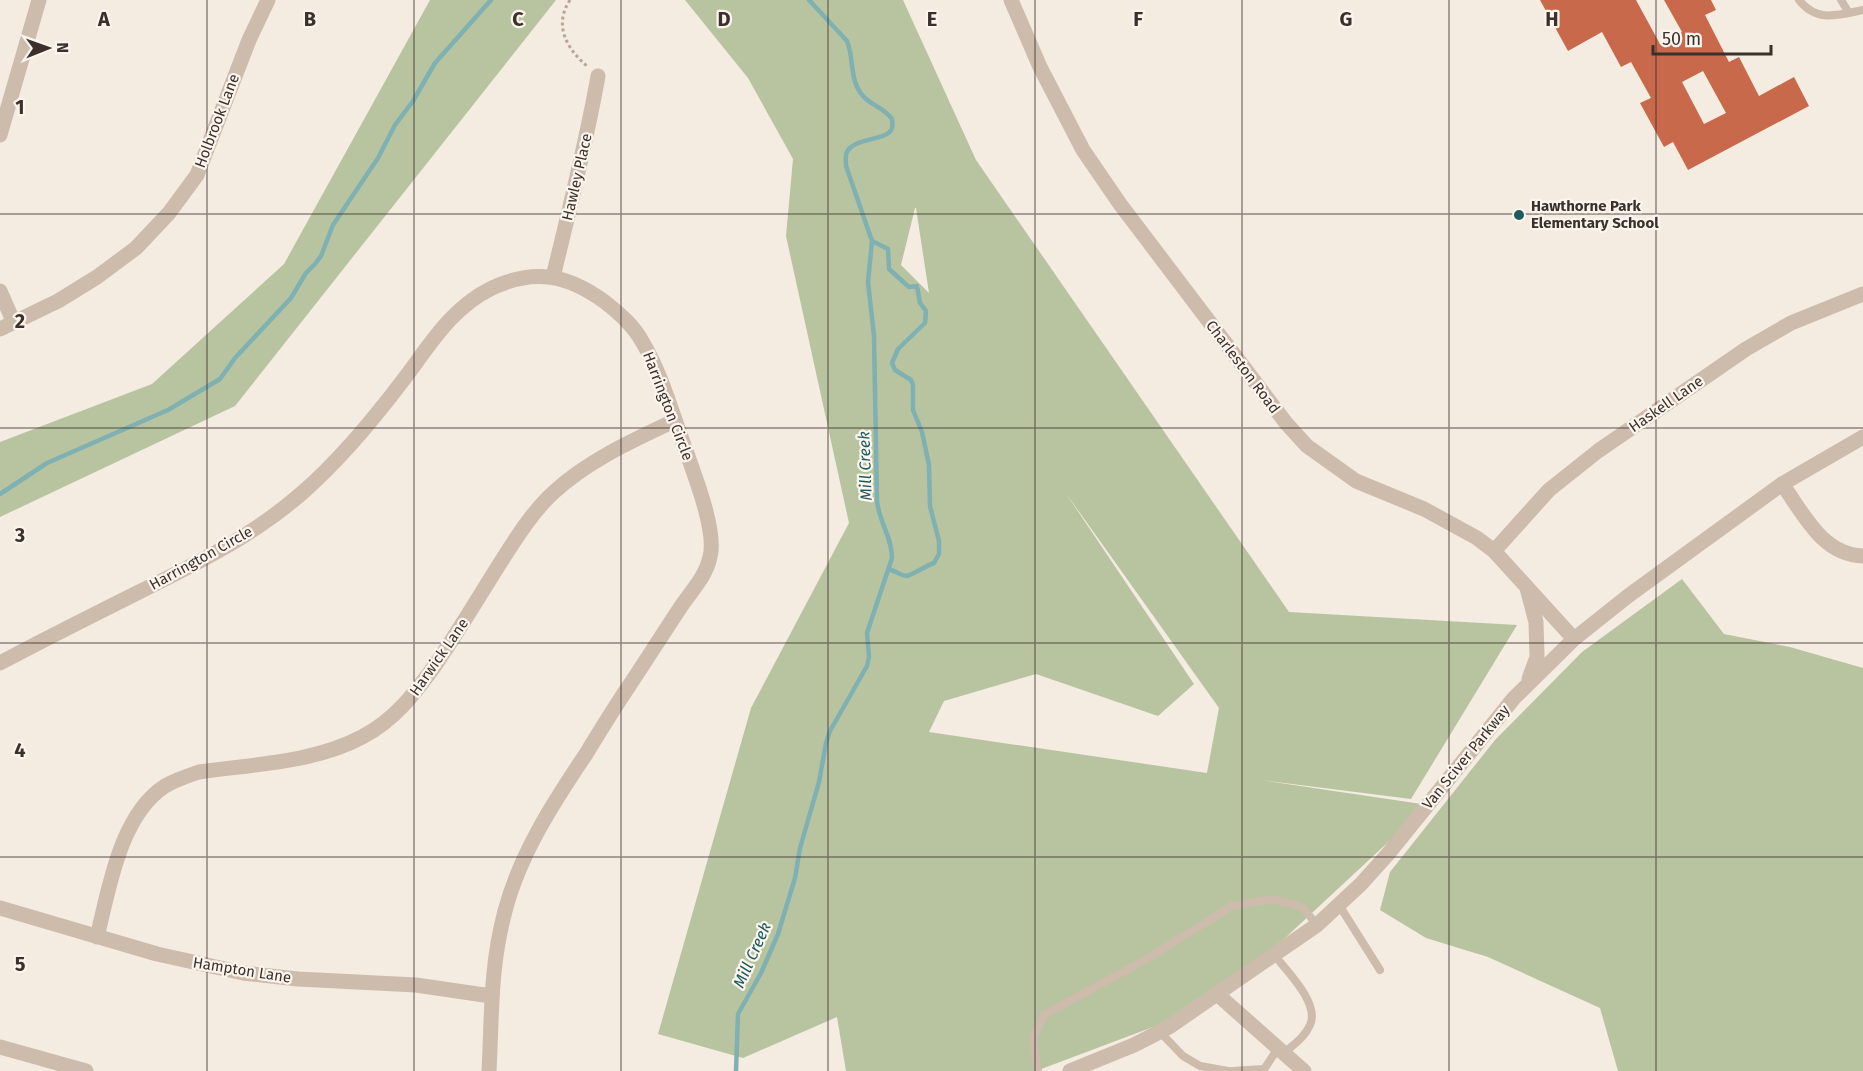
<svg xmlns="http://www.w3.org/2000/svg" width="1863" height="1071" viewBox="0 0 1863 1071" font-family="'Fira Sans',sans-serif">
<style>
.green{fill:#b8c4a0;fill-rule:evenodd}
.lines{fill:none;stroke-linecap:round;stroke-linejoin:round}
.stream{stroke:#7fb0b2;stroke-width:4.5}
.building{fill:#c8694b;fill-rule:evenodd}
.path{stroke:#b9a596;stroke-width:3;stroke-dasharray:3 3;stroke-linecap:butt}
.service{stroke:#cdbbac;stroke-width:8}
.minor{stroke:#cdbbac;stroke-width:15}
.tertiary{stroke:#cdbbac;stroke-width:15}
.grid{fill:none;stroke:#3b302b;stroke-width:1.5;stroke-opacity:0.55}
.poi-dot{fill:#1f5a5e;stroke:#fbf5ee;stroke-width:2}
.labels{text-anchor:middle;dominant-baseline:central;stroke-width:4.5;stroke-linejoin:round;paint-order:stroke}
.street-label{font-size:15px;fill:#3b302b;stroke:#fbf5ee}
.poi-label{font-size:15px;font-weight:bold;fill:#3b302b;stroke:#fbf5ee;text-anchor:start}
.water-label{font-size:16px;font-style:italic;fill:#1f5a5e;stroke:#fbf5ee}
.grid-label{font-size:20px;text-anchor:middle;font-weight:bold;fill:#3b302b;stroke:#fbf5ee;stroke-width:4.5;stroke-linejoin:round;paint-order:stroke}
</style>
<rect width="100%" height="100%" fill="#f4ebe1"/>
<path class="green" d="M430 0H556L235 406 0 517V442L152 384 284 264Z
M685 0H903L976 160 1289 612 1517 625 1411 799 1260 780 1428 805 1214 1004 1036 1071H846L837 1017 743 1058 658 1034 751 708 849 523 786 236 793 159 748 78ZM915 208H916L929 293 901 265ZM1065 492 1219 708 1207 773 929 732 944 701 1036 674 1158 716 1194 684Z
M1682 579 1724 634 1790 647 1863 668V1071H1618L1600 1008 1488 957 1426 938 1380 910 1390 872 1495 740 1582 652Z"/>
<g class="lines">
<path class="stream" d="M872 241 888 249 889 269 909 287 917 286 920 303 926 311 925 323 898 349 892 363 895 370 911 380 913 385V410L922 432 929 465 930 506 939 541V554L934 563C928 565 911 575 907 576 902 576 895 571 889 569
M0 494 47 463 168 410 220 379 235 358 291 298 306 273 315 264 321 256 333 225 378 158 395 125 413 101 435 63 491 0
M736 1071 738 1014 761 973 778 934 795 878 800 848 819 782 826 743 830 731 867 666 869 657 867 633 892 558C892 537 879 522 877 501L874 336 868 282 872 241 846 166C846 162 845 155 847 152 854 137 889 141 892 128 893 125 892 122 892 119 885 109 874 106 866 99 848 83 855 60 847 41L809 0"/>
</g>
<path class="building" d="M1540 0H1636L1660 44 1682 32 1664 0H1711L1716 10 1705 15 1729 62 1739 57 1759 96 1794 77 1809 106 1688 170 1673 142 1664 147 1640 103 1651 98 1631 62 1621 67 1602 32 1568 51ZM1703 71 1726 113 1704 124 1682 82Z"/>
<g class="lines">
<path class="path" d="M570 0C553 26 567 49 588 67"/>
<path class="service" d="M1799 0C1817 23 1838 15 1863 10
M1841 0 1849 13
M1339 905 1380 970
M1275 956C1288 972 1320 1004 1310 1025 1305 1037 1293 1045 1284 1053
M1160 1032 1183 1056 1200 1066 1228 1071
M1038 1071 1033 1038 1044 1015 1143 961 1232 906 1271 899 1293 904 1304 909 1317 925
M1232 1071 1263 1069
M1263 1071 1278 1048"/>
<path class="minor" d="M0 135 39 0
M553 277C569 211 586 144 598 76
M0 291 14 323
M0 329 58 301 97 277 136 248 169 213 197 175 249 40 268 0
M1782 484C1804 514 1822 555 1863 556
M1494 551 1549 490 1598 451 1746 349 1791 323 1863 294
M0 663C45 639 91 616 137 593 194 565 253 536 302 493 340 460 373 420 404 379 430 345 451 308 492 288 535 268 568 275 605 302 620 314 634 326 643 343 662 375 672 413 685 448 694 474 717 531 710 557 706 576 693 589 682 605 664 632 647 659 629 686 614 708 600 731 586 754 553 803 520 854 505 911 490 967 492 1015 489 1071
M0 908 157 954 243 973 298 979 416 985 491 996
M97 937C109 889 120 815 165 786 175 780 187 776 199 772 254 764 313 763 362 737 395 720 415 693 436 664 460 629 481 593 504 557 518 535 534 510 554 492 589 460 632 441 674 421
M1217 994 1304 1071"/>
<path class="tertiary" d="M1011 0 1040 67 1083 150 1120 204 1286 423 1307 446 1356 481 1424 509 1477 538 1494 551 1574 639
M1527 588 1536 622 1537 657 1529 679
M0 1047 86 1071
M1070 1071 1134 1045 1169 1027 1317 925 1361 884 1388 854 1514 698 1574 639 1628 596 1782 484 1863 437"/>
</g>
<path class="grid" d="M207 0V1071M414 0V1071M621 0V1071M828 0V1071M1035 0V1071M1242 0V1071M1449 0V1071M1656 0V1071M0 214H1863M0 428H1863M0 643H1863M0 857H1863"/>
<circle class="poi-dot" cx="1519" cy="215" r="6"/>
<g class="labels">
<g class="street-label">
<text transform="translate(217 121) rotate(-69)">Holbrook Lane</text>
<text transform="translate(577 177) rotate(-77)">Hawley Place</text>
<text transform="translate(1243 367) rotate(53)">Charleston Road</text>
<text transform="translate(1666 404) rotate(-35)">Haskell Lane</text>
<text transform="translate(668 406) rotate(69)">Harrington Circle</text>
<text transform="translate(201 558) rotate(-29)">Harrington Circle</text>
<text transform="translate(439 657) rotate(-55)">Harwick Lane</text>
<text transform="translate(1466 757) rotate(-51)">Van Sciver Parkway</text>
<text transform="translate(242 970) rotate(9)">Hampton Lane</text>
</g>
<g class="poi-label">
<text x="1531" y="206">Hawthorne Park<tspan x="1531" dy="17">Elementary School</tspan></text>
</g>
<g class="water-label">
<text transform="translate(865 466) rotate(-92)">Mill Creek</text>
<text transform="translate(752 955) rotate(-66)">Mill Creek</text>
</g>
</g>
<g class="grid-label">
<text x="104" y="26">A</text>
<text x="310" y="26">B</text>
<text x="518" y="26">C</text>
<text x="724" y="26">D</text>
<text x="932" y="26">E</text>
<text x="1138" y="26">F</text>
<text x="1346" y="26">G</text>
<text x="1552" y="26">H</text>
<text x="20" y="114">1</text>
<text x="20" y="328">2</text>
<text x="20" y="542">3</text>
<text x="20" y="757">4</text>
<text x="20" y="971">5</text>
</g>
<g transform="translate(48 48) rotate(89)" stroke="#fbf5ee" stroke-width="4.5" paint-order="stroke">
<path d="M0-4.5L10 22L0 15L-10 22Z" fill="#3b302b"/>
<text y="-9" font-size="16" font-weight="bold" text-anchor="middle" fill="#3b302b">N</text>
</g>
<path d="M1653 45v9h118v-9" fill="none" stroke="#3b302b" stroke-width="3"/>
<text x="1662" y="45" font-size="18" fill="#3b302b" stroke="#fbf5ee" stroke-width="4.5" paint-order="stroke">50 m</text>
</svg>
